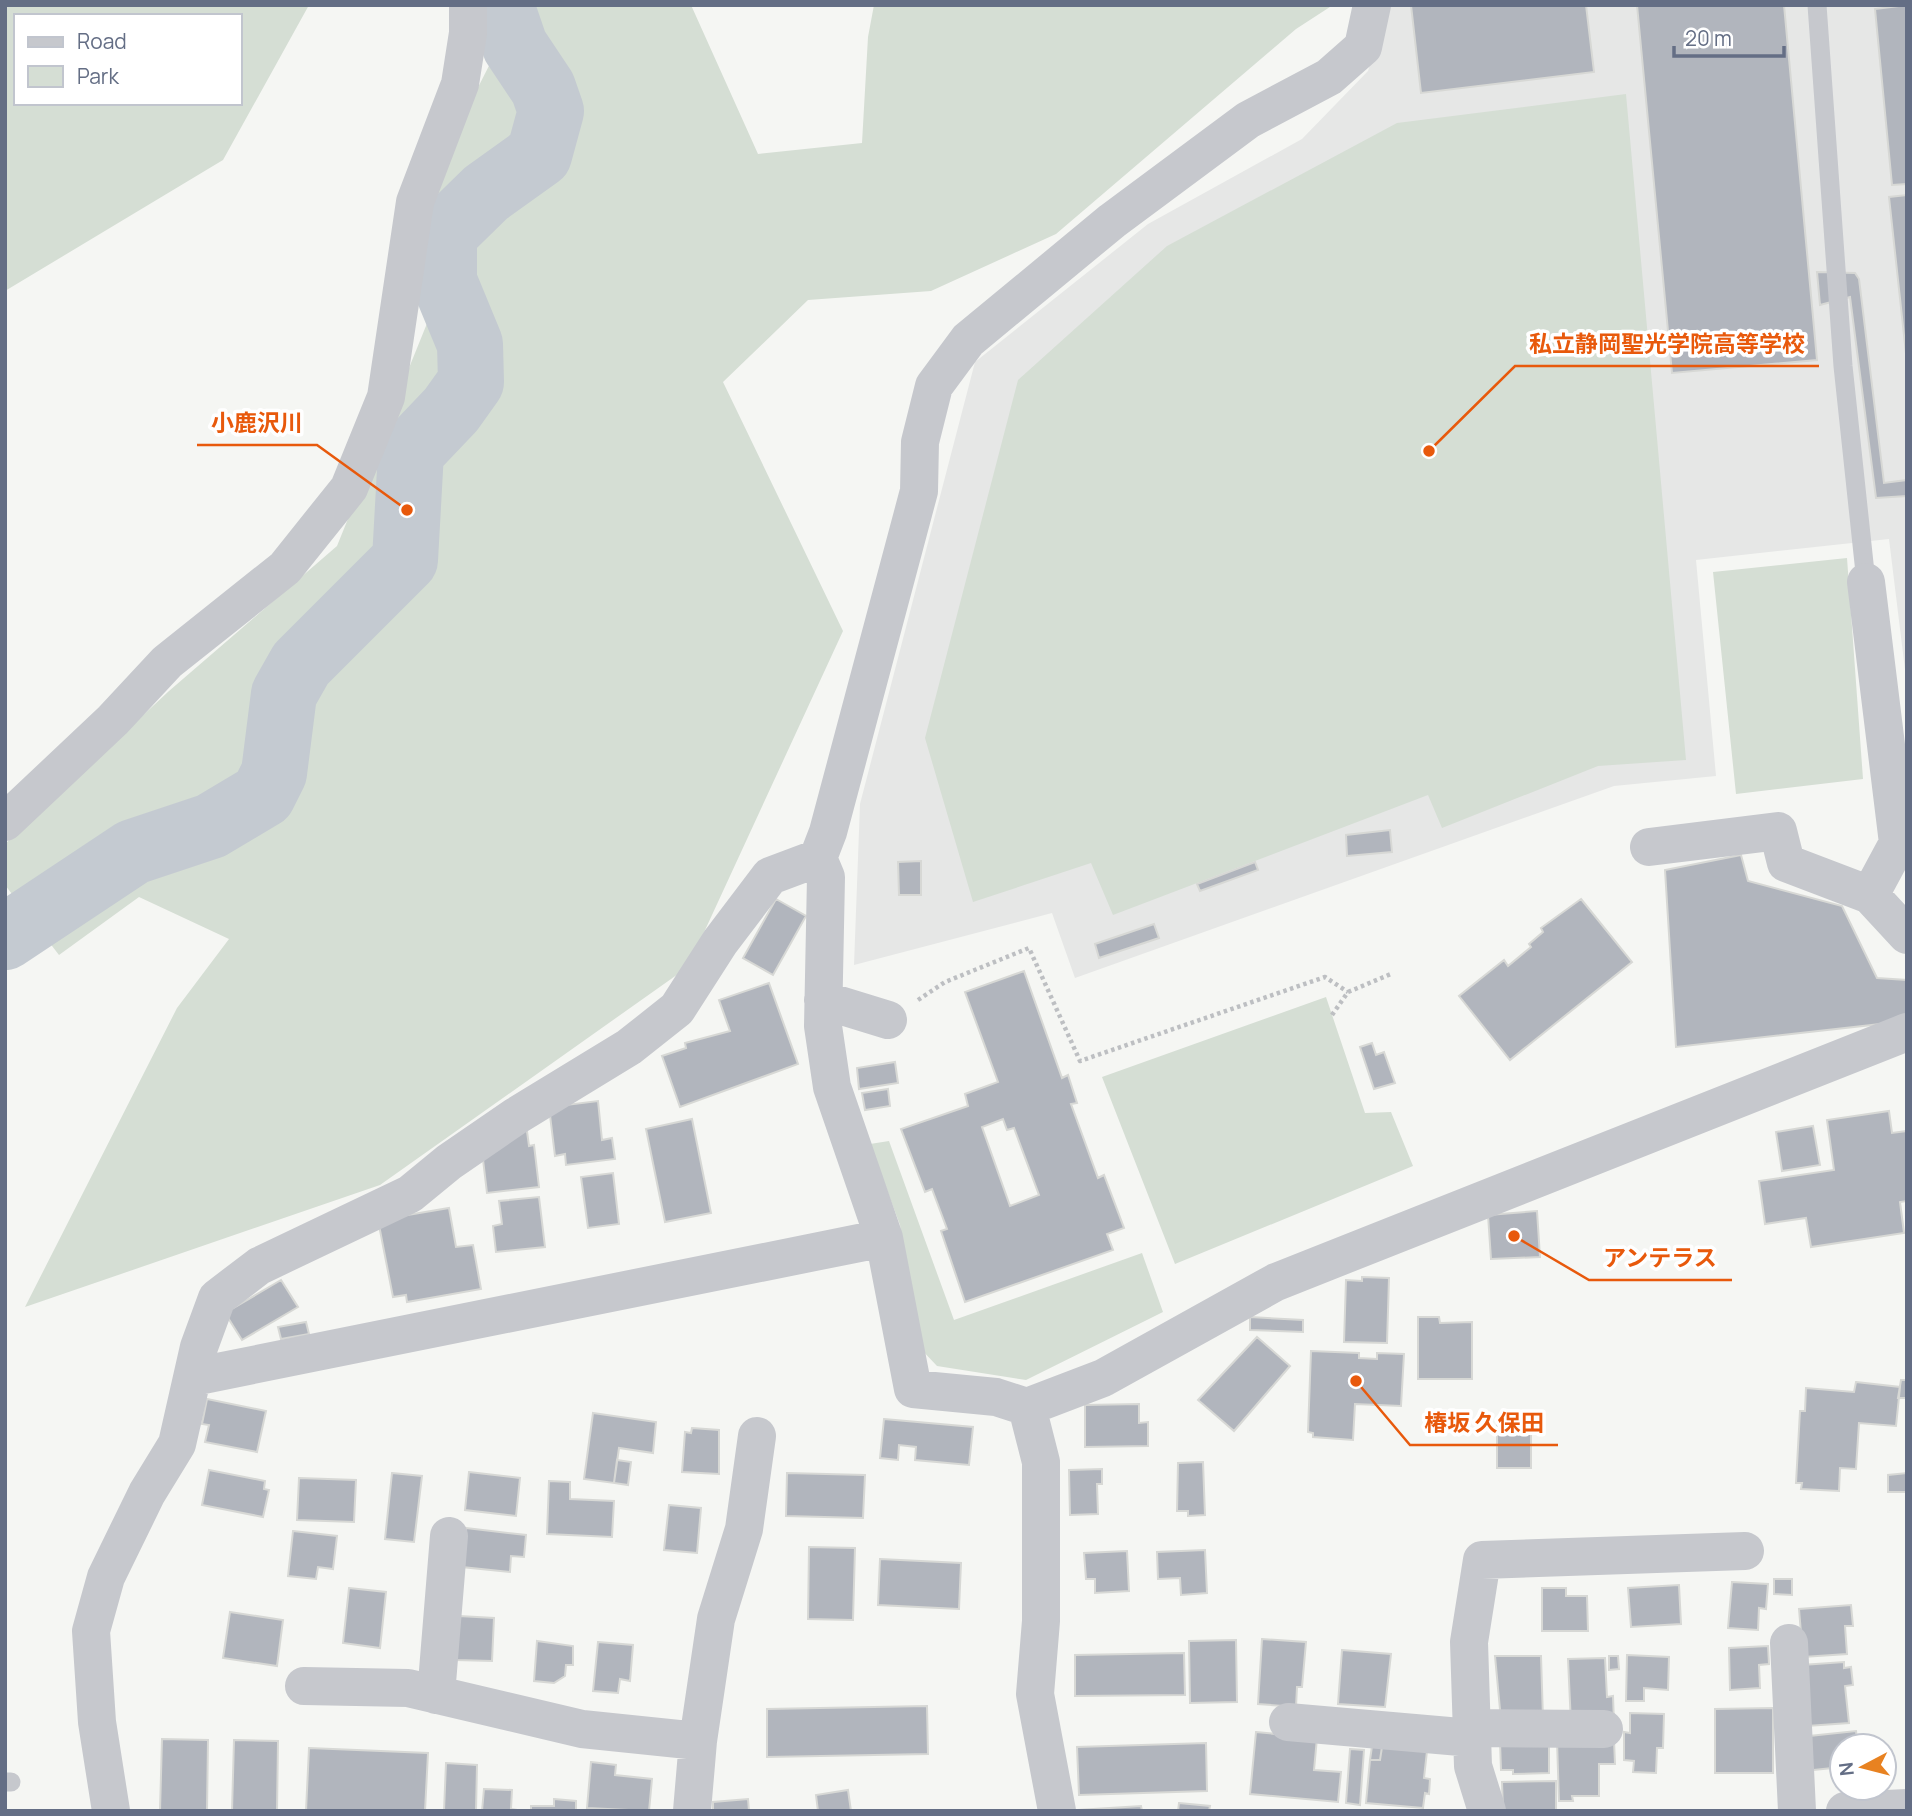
<svg xmlns="http://www.w3.org/2000/svg" width="1912" height="1816" viewBox="0 0 1912 1816" font-family="Manrope,'Noto Sans JP',sans-serif">
<style>
.built{fill:#e6e7e6}
.green{fill:#d5ded4;fill-rule:evenodd}
.lines{fill:none;stroke-linecap:round;stroke-linejoin:round}
.river{stroke:#c4cad1;stroke-width:66}
.building{fill:#b1b5bd;stroke:#d7d8d5;stroke-width:2;fill-rule:evenodd}
.path{stroke:#bdbfc2;stroke-width:4.5;stroke-dasharray:3.5 3.5;stroke-linecap:butt}
.service{stroke:#c6c8cd;stroke-width:19}
.minor{stroke:#c6c8cd;stroke-width:38}
.leader{fill:none;stroke:#e8590c;stroke-width:2.5}
.callout-dot{fill:#e8590c;stroke:#fff;stroke-width:2.5}
.callout-label{font-size:23px;text-anchor:middle;font-weight:bold;fill:#e8590c;stroke:#fff;stroke-width:7;stroke-linejoin:round;paint-order:stroke}
</style>
<rect width="100%" height="100%" fill="#f5f6f3"/>
<path class="built" d="M1388 5H1907V686L1889 539 1696 560 1716 776 1614 786 1075 978 1052 913 854 965 860 804 975 362 1148 224 1302 139 1368 71Z"/>
<path class="green" d="M5 5H309L223 160 5 291ZM16 16H240V103H16Z
M520 5H691L758 154 862 143 868 37 874 5H1333L1296 29 1056 234 931 291 808 300 723 382 843 631 688 967 380 1185 25 1307 177 1008 229 939 139 897 59 955 5 885V844L169 691 337 546 430 316 437 194 467 109Z
M1626 94 1686 760 1598 766 1442 828 1428 795 1113 915 1091 863 973 902 925 738 1018 380 1167 246 1397 123Z
M1847 558 1863 779 1736 794 1713 572Z
M1326 997 1365 1113 1391 1112 1413 1166 1175 1264 1102 1077Z
M889 1141 954 1320 1142 1253 1163 1312 1026 1380 937 1366 920 1348 900 1225 870 1144Z"/>
<g class="lines">
<path class="river" d="M5 937 133 852 211 826 263 795 274 773 284 694 301 664 405 560 411 452 451 410 471 382 470 344 444 281V234L486 193 539 155 551 111 543 88 515 46 501 5"/>
</g>
<path class="building" d="M1411 5H1586L1594 72 1421 93Z
M1637 5H1784L1817 360 1672 373Z
M1907 5V184L1892 185 1875 9Z
M1907 195V363L1889 197Z
M1817 272 1855 273 1859 279 1884 483 1907 480V496L1876 498 1850 297 1820 305Z
M1390 830 1392 852 1347 856 1346 835Z
M1741 855 1748 881 1842 906 1877 978 1907 980V1021L1676 1047 1665 870Z
M921 861V895H899L898 862Z
M1255 862 1258 870 1200 891 1197 884Z
M776 899 806 916 773 975 743 958Z
M1581 899 1632 962 1510 1060 1459 996 1504 960 1508 966 1531 947 1529 944 1543 932 1541 928Z
M1154 924 1159 938 1099 958 1095 944Z
M1024 971 1062 1078 1068 1075 1077 1103 1071 1104 1098 1178 1104 1175 1124 1228 1107 1234 1113 1250 965 1302 941 1231 947 1229 932 1189 925 1192 901 1129 968 1106 965 1094 998 1082 965 992ZM1003 1119 1007 1130 1014 1128 1039 1195 1010 1206 982 1127Z
M769 983 798 1064 680 1107 662 1056 686 1048 685 1043 730 1031 719 1000Z
M1372 1043 1376 1055 1384 1052 1395 1083 1374 1089 1360 1047Z
M895 1062 898 1083 859 1089 857 1068Z
M888 1089 890 1106 865 1110 862 1093Z
M598 1101 602 1140 612 1138 615 1159 566 1165 565 1154 555 1156 549 1107Z
M1889 1111 1892 1133 1907 1131V1201L1900 1202 1904 1233 1811 1247 1806 1218 1765 1224 1759 1181 1834 1170 1827 1120Z
M692 1119 711 1213 665 1222 646 1129Z
M526 1124 529 1146 534 1145 539 1187 487 1193 482 1151Z
M1813 1126 1820 1165 1782 1171 1776 1132Z
M613 1173 619 1224 588 1228 581 1177Z
M539 1197 545 1247 496 1252 493 1226 502 1224 499 1201Z
M449 1208 456 1247 473 1245 481 1289 407 1302 406 1295 393 1297 378 1220Z
M1537 1211 1540 1257 1491 1259 1488 1215Z
M1362 1277 1389 1278 1387 1343 1344 1342 1346 1280 1362 1281Z
M281 1280 298 1307 242 1340 225 1313Z
M1250 1317 1303 1320V1332L1250 1330Z
M1418 1317H1439L1440 1323 1472 1322V1379H1418Z
M306 1322 309 1334 281 1339 278 1327Z
M1257 1337 1290 1366 1234 1431 1198 1400Z
M1311 1351 1359 1353V1358L1377 1359V1353L1404 1354 1401 1406 1355 1404 1353 1440 1313 1437V1433L1308 1432Z
M1901 1380H1907V1398H1898Z
M1856 1382 1900 1387 1896 1426 1859 1423 1856 1469 1840 1468 1839 1491 1801 1489 1802 1483H1796L1800 1411H1805L1806 1388 1854 1392Z
M207 1399 266 1411 257 1452 205 1442 209 1425 202 1424Z
M1139 1404V1423L1148 1422V1446L1085 1447V1405Z
M593 1413 656 1422 653 1453 619 1448 614 1483 584 1479Z
M884 1419 973 1427 969 1465 915 1460 916 1447 899 1445 898 1460 880 1458Z
M1497 1424H1531V1468H1497Z
M692 1428 719 1430V1474L682 1472 685 1432 691 1433Z
M617 1460 631 1462 628 1485 614 1483Z
M1203 1462 1205 1515 1188 1516V1511H1177L1178 1463Z
M1102 1469V1484H1097L1098 1514 1070 1515 1069 1470Z
M209 1470 265 1481 264 1489 269 1490 263 1517 202 1505Z
M469 1472 520 1478 516 1516 465 1510Z
M392 1473 422 1476 414 1542 385 1539Z
M787 1473 865 1475 863 1518 786 1516Z
M1907 1473V1492H1888V1475Z
M299 1478 356 1480 354 1522 297 1520Z
M549 1481 570 1482V1499L614 1501 612 1537 547 1534Z
M669 1505 701 1508 697 1553 664 1550Z
M466 1528 526 1535 524 1557 511 1556 510 1572 462 1567Z
M293 1531 337 1536 333 1569 318 1567 316 1579 288 1576Z
M809 1547 855 1548 853 1620 808 1619Z
M1205 1550 1207 1593 1181 1595 1180 1578 1158 1579 1157 1552Z
M1127 1551 1129 1591 1095 1593V1579H1086L1084 1553Z
M880 1559 961 1563 959 1609 878 1605Z
M1774 1579H1792V1595L1774 1594Z
M1732 1582 1768 1584 1766 1609 1759 1608 1758 1630 1728 1628Z
M1679 1585 1681 1624 1631 1627 1628 1588Z
M349 1588 386 1592 380 1648 343 1643Z
M1542 1588H1566V1596H1587L1588 1631H1542Z
M1851 1605 1853 1626H1845L1847 1654 1803 1657 1799 1609Z
M230 1612 283 1620 277 1666 223 1658Z
M459 1616 494 1618 492 1661 456 1660Z
M1262 1639 1306 1642 1302 1687H1297L1296 1707 1258 1704Z
M1236 1640 1237 1702 1190 1703 1189 1641Z
M537 1641 573 1646V1665H566L565 1676 554 1683 534 1681Z
M598 1642 633 1645 630 1681 620 1679 618 1693 593 1691Z
M1768 1646 1769 1664 1759 1665 1760 1688 1730 1690 1729 1648Z
M1342 1650 1391 1654 1385 1707 1338 1704Z
M1184 1653 1185 1695 1075 1696V1655Z
M1627 1655 1669 1657 1668 1690 1644 1688V1701H1626Z
M1495 1656H1541L1543 1719 1501 1720Z
M1609 1656H1618L1619 1669 1609 1670Z
M1605 1658 1607 1697 1613 1696 1614 1723 1571 1724 1568 1659Z
M1844 1662V1668L1851 1667 1853 1685 1845 1686 1849 1723 1807 1726 1802 1665Z
M927 1706 928 1754 767 1757V1709Z
M1773 1708V1773H1715V1709Z
M1630 1713 1664 1714 1663 1748H1657L1656 1773 1633 1772 1634 1761 1624 1760V1732L1630 1733Z
M1856 1731 1858 1746H1842V1767L1804 1771 1800 1737Z
M1256 1732 1317 1738 1314 1770 1341 1772 1338 1802 1250 1794Z
M162 1739 208 1740 207 1811H160Z
M234 1740 278 1741 277 1811H232Z
M1614 1740 1615 1764H1599V1796H1572L1573 1801H1559L1557 1741Z
M1549 1741V1773L1513 1774V1770H1501L1500 1742Z
M1206 1743 1207 1791 1079 1795 1077 1747Z
M1372 1746 1382 1747 1380 1760H1370Z
M1382 1747 1427 1751 1424 1778 1430 1779 1429 1794 1425 1793 1423 1808 1366 1803 1370 1760H1380Z
M309 1748 428 1753 425 1811H306Z
M1350 1749 1364 1750 1360 1805 1346 1803Z
M591 1762 616 1765 615 1775 652 1779 649 1811 587 1808Z
M446 1763 477 1765 476 1811H444Z
M1556 1781V1810L1503 1811 1502 1782Z
M484 1789 512 1790 511 1809 524 1811H482Z
M848 1790 851 1811H818L816 1795Z
M554 1799 576 1801V1811H531V1806H554Z
M748 1799 749 1811H713V1802Z
M1179 1803 1210 1806 1209 1811H1178Z
M1141 1806 1142 1811H1078V1810Z"/>
<g class="lines">
<path class="path" d="M918 1000 945 982 1029 948 1080 1061 1325 977 1348 992
M1332 1015 1348 992 1391 974"/>
<path class="service" d="M1817 5 1843 366 1866 582
M5 1782H11"/>
<path class="minor" d="M1866 582 1898 843 1870 895
M5 822 113 720 167 662 285 568 349 488 386 397 415 202 460 84 468 33V5
M1649 847 1778 831 1786 863 1870 895 1907 935
M823 1000 888 1020
M193 1377 884 1238
M1027 1407 1103 1378 1276 1282 1907 1032
M1789 1643 1797 1811
M304 1686 408 1688 582 1729 698 1741
M436 1695 449 1536
M1288 1722 1472 1738
M1471 1728 1604 1729
M111 1811 97 1722 91 1631 106 1577 147 1493 177 1444 199 1347 217 1298 259 1266 410 1194 449 1162 516 1116 629 1047 677 1009 720 942 770 876 818 858
M692 1811 698 1741 716 1619 744 1529 757 1436
M1057 1811 1035 1694 1041 1621V1462L1027 1407 996 1397 913 1389 884 1238 832 1087 823 1026 826 877 818 858 828 832 919 491 920 442 934 386 968 340 1112 221 1248 120 1329 77 1363 47 1372 5
M1487 1811 1473 1766 1469 1642 1482 1560 1745 1551
M1845 1811 1907 1808"/>
</g>
<path class="leader" d="M1429 451L1515 366H1819M407 510L317 445H197M1514 1236L1589 1280H1732M1356 1381L1410 1445H1558"/>
<g class="callout-dot">
<circle cx="1429" cy="451" r="7"/>
<circle cx="407" cy="510" r="7"/>
<circle cx="1514" cy="1236" r="7"/>
<circle cx="1356" cy="1381" r="7"/>
</g>
<g class="callout-label">
<text x="1667" y="352">私立静岡聖光学院高等学校</text>
<text x="257" y="431">小鹿沢川</text>
<text x="1660" y="1266">アンテラス</text>
<text x="1484" y="1431">椿坂 久保田</text>
</g>
<rect width="1912" height="1816" fill="none" stroke="#646e85" stroke-width="14"/>
<rect x="14" y="14" width="228" height="91" fill="#ffffff" stroke="#c1c5ce" stroke-width="2"/>
<rect x="28" y="37" width="35" height="10" fill="#c6c8cd" stroke="#c1c5ce" stroke-width="2"/>
<text x="77" y="49" font-size="21" fill="#646e85">Road</text>
<rect x="28" y="66" width="35" height="21" fill="#d5ded4" stroke="#c1c5ce" stroke-width="2"/>
<text x="77" y="84" font-size="21" fill="#646e85">Park</text>
<g transform="translate(1863 1767) rotate(263)"><circle r="33" fill="#ffffff" stroke="#c1c5ce" stroke-width="2"/>
<path d="M0-5L12 26L0 18L-12 26Z" fill="#e88221"/>
<text y="-10" font-size="19" font-weight="bold" text-anchor="middle" fill="#646e85">N</text>
</g>
<path d="M1674 46v10h110v-10" fill="none" stroke="#646e85" stroke-width="3.5"/>
<text x="1685" y="46" font-size="21" fill="#646e85" stroke="#ffffff" stroke-width="5" paint-order="stroke">20 m</text>
</svg>
